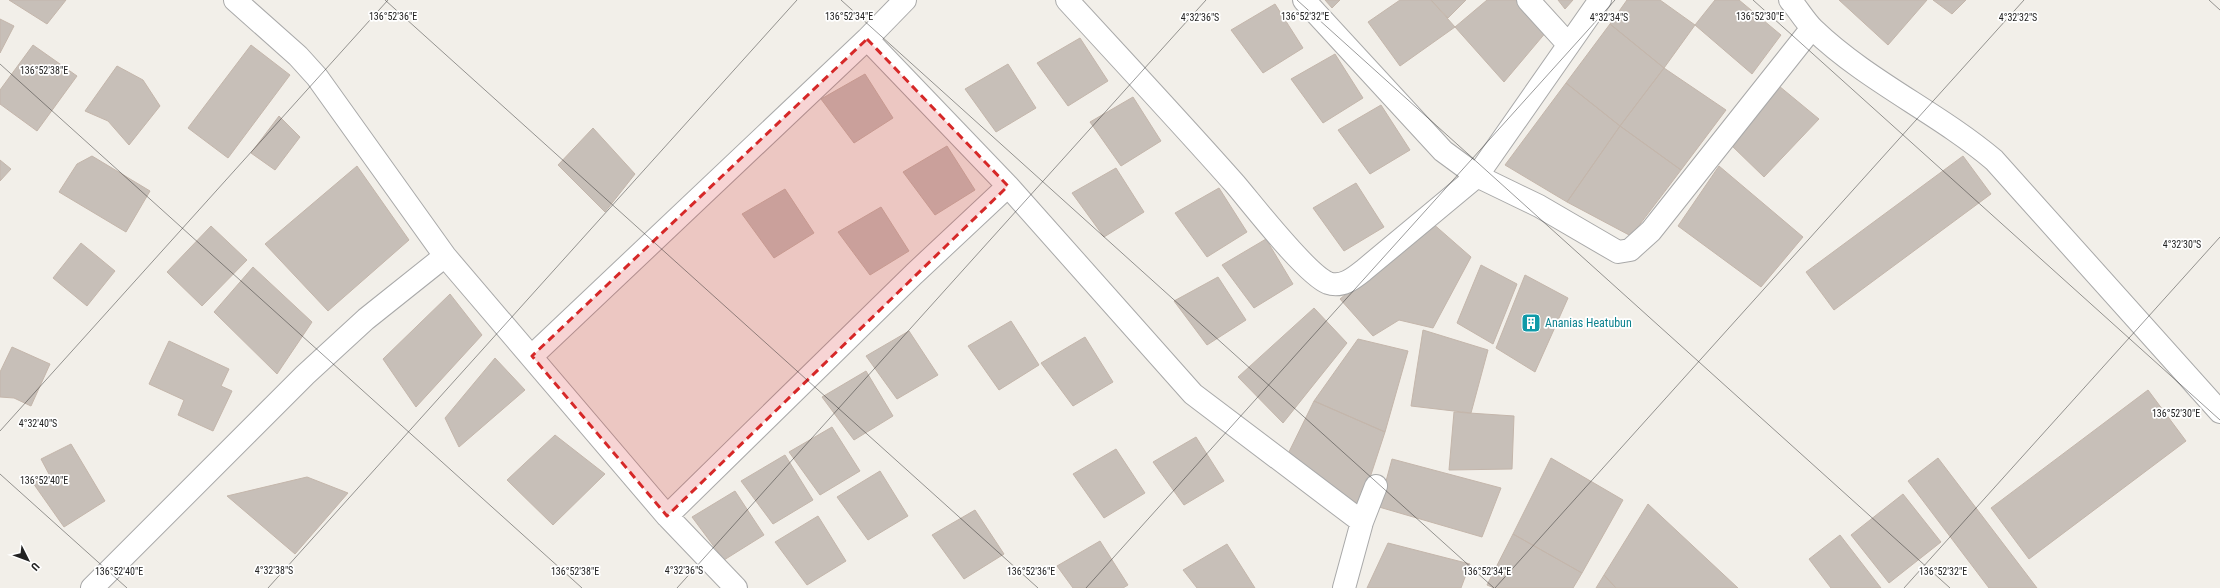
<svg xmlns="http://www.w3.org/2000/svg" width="2220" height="588" viewBox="0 0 2220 588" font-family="'Roboto Condensed',sans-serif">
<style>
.building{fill:#c7bfb8;stroke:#c4b6ab}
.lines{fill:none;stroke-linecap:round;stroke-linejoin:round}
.minor-casing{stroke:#a9a9a9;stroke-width:24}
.minor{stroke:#fff;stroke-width:22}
.marked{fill:#d62828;fill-opacity:0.2;stroke:#d62828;stroke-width:3;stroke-dasharray:8 5;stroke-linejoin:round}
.ticks{fill:none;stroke:#222;stroke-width:1;stroke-opacity:0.45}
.labels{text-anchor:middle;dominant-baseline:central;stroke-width:3.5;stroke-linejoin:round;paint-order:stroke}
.culture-label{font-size:12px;fill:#0d838f;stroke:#fff;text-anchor:start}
.ticks-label{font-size:10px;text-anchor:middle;fill:#222;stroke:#fff;stroke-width:3.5;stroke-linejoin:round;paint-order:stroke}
</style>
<rect width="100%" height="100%" fill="#f2efe9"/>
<path class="building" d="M9 0H66L47 24Z
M1325 0H1340L1332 8Z
M1400 0H1431L1455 27 1400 66 1368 22Z
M1431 0H1466L1448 18Z
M1487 0H1517L1547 31 1504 82 1455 27Z
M1558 0H1573L1565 9Z
M1627 0H1660L1695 25 1664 68 1610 24Z
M1715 0H1739L1781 35 1752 74 1695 25Z
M1839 0H1927L1888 45Z
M1933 0H1966L1952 14Z
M1275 4 1303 48 1263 73 1231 30Z
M0 19 14 26 0 53Z
M1610 24 1664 68 1620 126 1566 83Z
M1080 38 1108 81 1068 106 1037 63Z
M33 45 77 76 37 131 0 104V90Z
M251 45 290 75 228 158 188 128Z
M1335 54 1363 98 1323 123 1291 79Z
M1008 64 1036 108 996 132 965 89Z
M117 66 143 80 160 106 129 145 108 121 85 111Z
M1664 68 1726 110 1681 170 1620 126Z
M865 74 893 118 854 143 821 99Z
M1566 83 1620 126 1567 202 1505 165Z
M1779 86 1819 119 1764 177 1731 145Z
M1133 97 1161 141 1121 166 1090 122Z
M1381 105 1410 150 1370 174 1338 130Z
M279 116 300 137 275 170 251 153Z
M1620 126 1681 170 1631 236 1567 202Z
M593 128 635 174 605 212 558 165Z
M947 146 975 190 935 215 903 172Z
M92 156 150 191 126 232 59 192 77 164Z
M1963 156 1991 194 1834 310 1806 272Z
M0 160 11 169 0 181Z
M357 166 409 240 328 311 265 244Z
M1719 166 1803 237 1761 287 1678 226Z
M1116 168 1144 212 1104 237 1072 193Z
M1356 183 1384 227 1344 251 1313 208Z
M1219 188 1247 232 1207 257 1175 213Z
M785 189 814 233 774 258 742 214Z
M881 207 909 251 870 275 838 232Z
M1431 222 1471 257 1433 328 1399 320 1373 336 1340 299Z
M211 226 247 260 202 306 167 272Z
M1266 239 1293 284 1254 308 1222 265Z
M81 243 115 271 87 306 53 278Z
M1481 265 1517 284 1493 344 1457 323Z
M253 267 312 322 277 374 214 312Z
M1525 275 1568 298 1535 372 1496 348Z
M1218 277 1246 320 1207 345 1174 301Z
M450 294 482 335 416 407 383 359Z
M1314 308 1347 343 1283 423 1238 377Z
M1011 321 1039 365 999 390 968 346Z
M1423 330 1488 350 1471 413 1411 406Z
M909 331 938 375 897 399 866 356Z
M1085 337 1113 382 1073 406 1041 363Z
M1358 339 1408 351 1385 432 1314 401Z
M169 341 229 369 221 386 232 391 213 431 178 415 184 400 149 384Z
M12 347 50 364 31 406 14 398 0 397V372Z
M495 358 525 390 459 447 445 418Z
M866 371 893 416 854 440 822 397Z
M2148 390 2186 441 2029 559 1991 508Z
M1314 401 1385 432 1360 508 1285 460Z
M1454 412 1514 416 1512 469 1449 470Z
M832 427 860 471 820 495 789 452Z
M555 435 605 474 553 525 507 480Z
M1196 437 1224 481 1184 505 1153 462Z
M71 444 105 501 64 527 33 483 50 476 41 459Z
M1116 449 1145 493 1104 518 1073 474Z
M785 455 813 500 773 524 741 481Z
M1551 458 1623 500 1582 573 1513 534Z
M1938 458 2037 588H1989L1908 481Z
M1392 459 1501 488 1482 537 1379 507Z
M880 471 908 516 868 540 837 497Z
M307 477 348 493 295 554 227 496Z
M735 491 764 535 724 560 692 517Z
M1903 494 1941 542 1889 583 1851 535Z
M1648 504 1738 588H1616L1604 575Z
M975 510 1004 554 964 579 932 535Z
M818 516 846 561 807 585 775 542Z
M1513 534 1582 573 1573 588H1494L1487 585Z
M1840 535 1881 588H1831L1809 559Z
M1100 541 1128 585 1123 588H1073L1057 566Z
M1388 543 1470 564 1461 588H1367Z
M1227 544 1255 588H1197L1183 570Z
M1604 575 1616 588H1596Z"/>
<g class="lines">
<g class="minor-casing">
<path id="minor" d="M235 0 298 56 317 77 445 256
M1067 0C1123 61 1180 122 1235 184 1253 205 1306 274 1328 283 1342 288 1354 278 1364 270L1477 176 1600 0
M1304 0 1443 151 1477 176 1539 206 1618 252 1630 250 1651 231 1812 28
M1528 0 1568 44
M1790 0C1798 9 1804 20 1813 29 1867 81 1937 112 1994 160L2220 412
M867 39 1008 186 1193 394 1362 522
M532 356 867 39 905 0
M667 516 914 274 1008 186
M92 588 305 375 366 319 445 256 667 516 736 588
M1344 588 1362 522 1376 486"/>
</g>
<use href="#minor" class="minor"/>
</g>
<path class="marked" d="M867 39 1008 186 667 516 532 356Z"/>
<path class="ticks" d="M385 0 1038 588M841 0 1494 588M1297 0 1950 588M1753 0 2220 420M2209 0 2220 10M0 64 582 588M0 431 388 0M0 474 127 588M268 588 797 0M677 588 1206 0M1086 588 1615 0M1495 588 2024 0M1904 588 2220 237"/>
<defs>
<g id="building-square" transform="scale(1)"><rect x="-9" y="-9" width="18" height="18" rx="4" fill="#0f9aa8" stroke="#fff"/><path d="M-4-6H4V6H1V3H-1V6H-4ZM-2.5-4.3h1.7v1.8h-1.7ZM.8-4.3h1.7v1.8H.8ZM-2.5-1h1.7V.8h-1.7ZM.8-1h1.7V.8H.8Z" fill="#fff"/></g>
</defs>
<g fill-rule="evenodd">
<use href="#building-square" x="1531" y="323"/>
</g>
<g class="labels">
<g class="culture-label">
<text x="1545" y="323">Ananias Heatubun</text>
</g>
</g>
<g class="ticks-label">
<text x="849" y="20">136°52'34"E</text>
<text x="1760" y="20">136°52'30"E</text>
<text x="393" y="20">136°52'36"E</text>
<text x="1305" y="20">136°52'32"E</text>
<text x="1200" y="21">4°32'36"S</text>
<text x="1609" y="21">4°32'34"S</text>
<text x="2018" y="21">4°32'32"S</text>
<text x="44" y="74">136°52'38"E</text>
<text x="2182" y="248">4°32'30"S</text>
<text x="2176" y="417">136°52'30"E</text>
<text x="38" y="427">4°32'40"S</text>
<text x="44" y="484">136°52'40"E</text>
<text x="274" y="574">4°32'38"S</text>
<text x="684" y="574">4°32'36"S</text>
<text x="119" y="575">136°52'40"E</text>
<text x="575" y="575">136°52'38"E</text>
<text x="1031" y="575">136°52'36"E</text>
<text x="1487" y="575">136°52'34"E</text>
<text x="1943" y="575">136°52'32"E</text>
</g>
<g transform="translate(28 560) rotate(132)" stroke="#ffffff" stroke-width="3" paint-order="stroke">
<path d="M0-3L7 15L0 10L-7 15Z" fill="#222222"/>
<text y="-6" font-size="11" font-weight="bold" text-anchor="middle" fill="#222222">U</text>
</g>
</svg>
